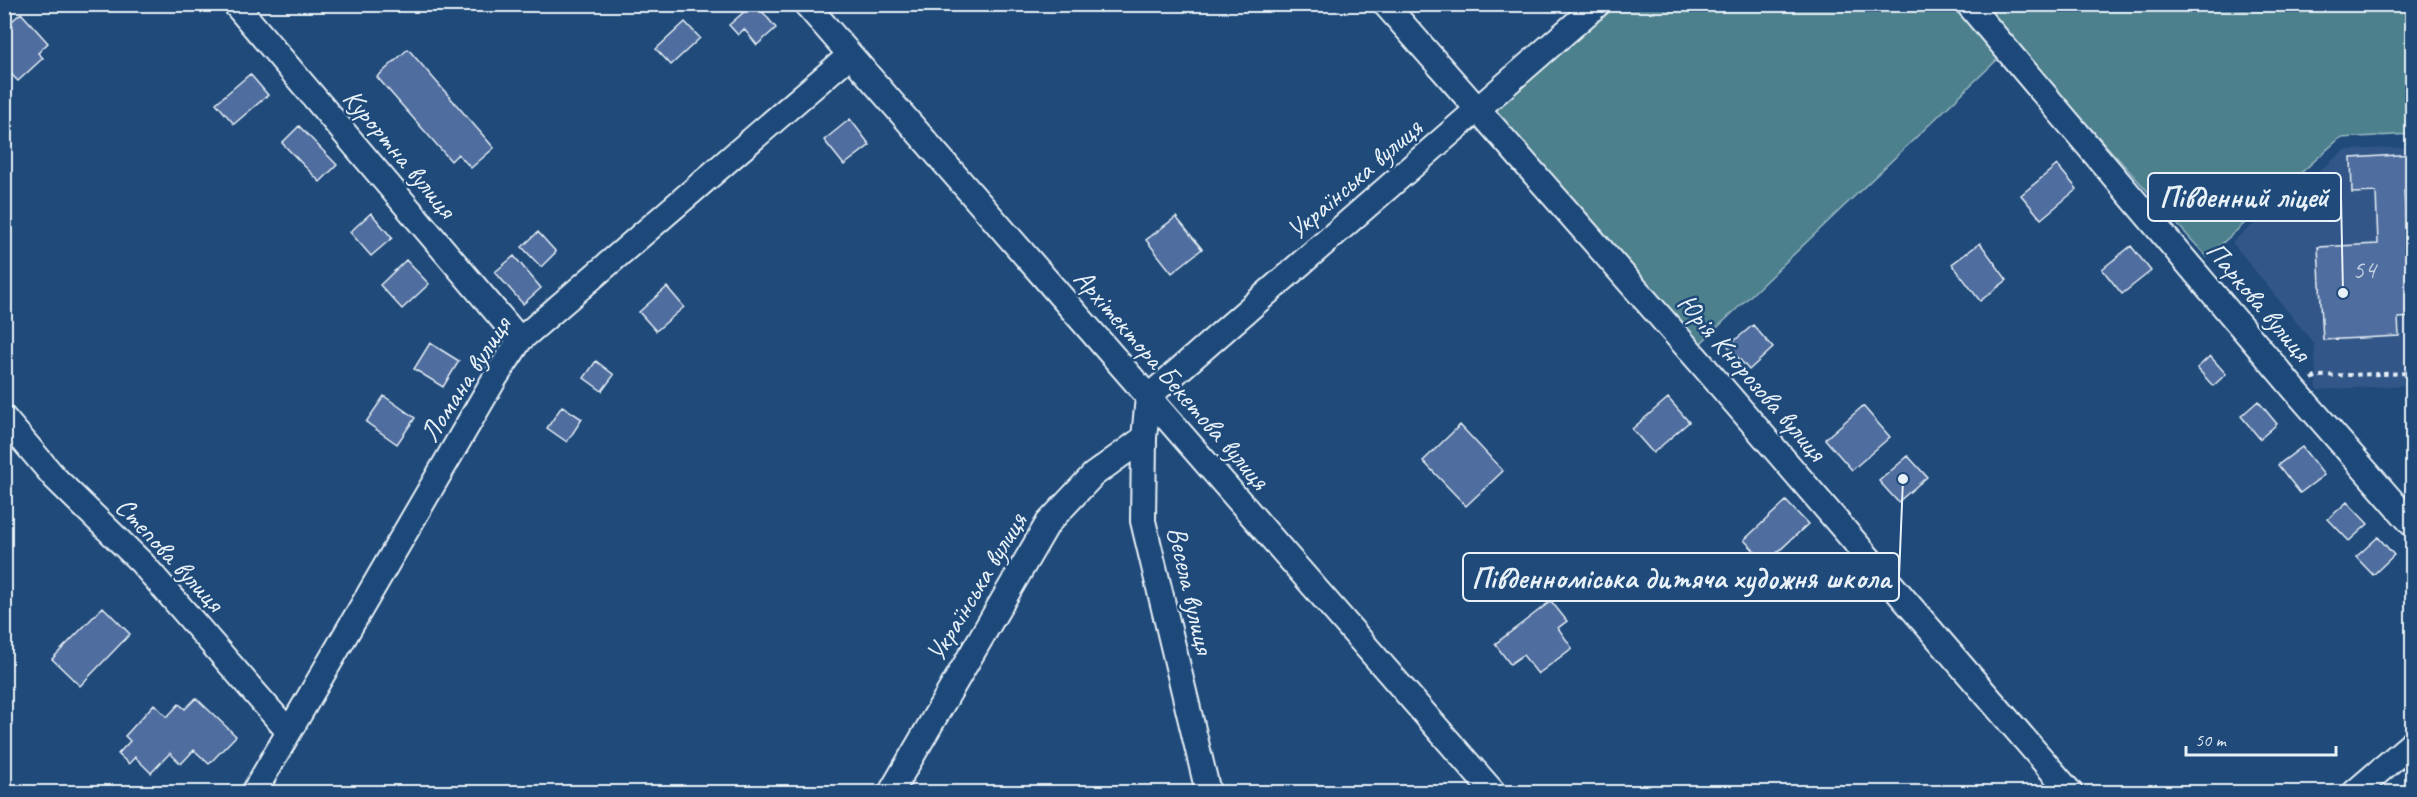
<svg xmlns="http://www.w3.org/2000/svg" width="2417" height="797" viewBox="0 0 2417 797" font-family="Caveat,sans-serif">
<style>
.built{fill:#325787}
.green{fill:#4d808d;stroke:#9ab8c2;stroke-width:1.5}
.building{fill:#506d9e;stroke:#e8f1f8;stroke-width:1.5}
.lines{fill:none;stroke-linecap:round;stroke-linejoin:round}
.minor-casing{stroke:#e8f1f8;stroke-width:28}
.path{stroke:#e8f1f8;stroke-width:4;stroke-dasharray:4.5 4.5;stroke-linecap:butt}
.minor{stroke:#1f4a7a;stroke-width:24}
.labels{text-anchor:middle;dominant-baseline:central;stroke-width:5;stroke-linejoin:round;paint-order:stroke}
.number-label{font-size:26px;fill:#c2d0e2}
.street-label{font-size:28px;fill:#e8f1f8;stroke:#1f4a7a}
.leader{fill:none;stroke:#e8f1f8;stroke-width:2}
.callout-dot{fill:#e8f1f8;stroke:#1f4a7a;stroke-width:2}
.callout{fill:#1f4a7a;stroke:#e8f1f8;stroke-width:2}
.callout-label{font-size:30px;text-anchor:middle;font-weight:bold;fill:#e8f1f8}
</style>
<rect width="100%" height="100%" fill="#1f4a7a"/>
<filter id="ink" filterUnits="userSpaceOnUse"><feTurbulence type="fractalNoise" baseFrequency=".0167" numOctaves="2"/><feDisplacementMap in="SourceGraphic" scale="12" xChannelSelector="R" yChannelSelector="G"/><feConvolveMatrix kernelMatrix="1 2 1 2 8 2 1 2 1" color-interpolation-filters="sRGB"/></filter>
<g filter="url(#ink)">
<path class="built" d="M2412 147V385L2317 390 2314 344 2232 242 2345 150Z"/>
<path class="green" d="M1610 5H1954L2000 57 1700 344 1488 110Z
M1979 5H2412V134L2340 138 2207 257Z"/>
<path class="building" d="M753 4H756L776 28 757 45 744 29 738 35 729 25Z
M21 13 48 43 38 53 43 58 18 81 4 67V28Z
M685 22 700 38 671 65 656 49Z
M408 49 494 148 471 168 458 154 451 161 377 77Z
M250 74 268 95 234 124 216 103Z
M850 119 870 145 844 165 824 140Z
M299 126 337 165 320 182 282 143Z
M2412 154V190L2404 191 2409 291 2412 290V317L2398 318 2399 336 2323 340 2318 247 2378 244 2376 192 2352 193 2351 158Z
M2057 165 2077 189 2041 219 2021 195Z
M371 213 392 238 371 256 350 232Z
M1176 217 1202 249 1172 273 1146 240Z
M538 232 556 252 541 267 522 247Z
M1980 243 2007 280 1980 301 1952 264Z
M2131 246 2151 271 2122 294 2102 269Z
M514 256 541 288 523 304 495 272Z
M406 260 429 284 402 309 380 285Z
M667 287 684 307 656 331 639 312Z
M1753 325 1773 348 1749 370 1728 346Z
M430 343 459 361 443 387 414 369Z
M2210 356 2226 374 2213 386 2197 368Z
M596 361 614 375 602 391 584 378Z
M384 396 415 418 397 444 366 422Z
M1668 398 1689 422 1653 453 1632 429Z
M2258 401 2277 424 2260 439 2241 416Z
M562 406 582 419 567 442 547 428Z
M1863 406 1890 437 1852 470 1825 439Z
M1460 425 1503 471 1466 506 1423 461Z
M2302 447 2324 475 2300 493 2278 465Z
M1908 456 1927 477 1898 502 1879 481Z
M1786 501 1808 524 1766 563 1744 540Z
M2347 502 2368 524 2349 541 2328 519Z
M2378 537 2394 555 2373 575 2356 557Z
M1551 601 1567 621 1558 628 1572 648 1538 674 1523 655 1510 664 1495 644Z
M103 607 130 634 80 686 52 659Z
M196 698 236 736 209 764 194 750 181 764 170 753 151 773 135 757 129 764 118 754 130 741 125 736 154 704 167 717 179 704 185 709Z"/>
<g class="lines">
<g class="minor-casing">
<path id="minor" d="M235 4 520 340
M806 4 1493 792
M1385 4 1700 362 2070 792
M1968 4 2294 389 2412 524
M4 418 55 478 142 563 289 732
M254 792 495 378 520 340 850 55
M891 792 1048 523 1093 475 1144 438
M1208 792 1143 521 1144 438 1148 397 1598 4
M2355 792 2412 743"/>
</g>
<path class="path" d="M2312 379 2317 376 2412 373"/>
<use href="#minor" class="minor"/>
</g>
</g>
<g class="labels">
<g class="number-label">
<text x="2364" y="269">54</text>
</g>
<g class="street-label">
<text transform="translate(400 153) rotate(50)">Курортна вулиця</text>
<text transform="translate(1354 179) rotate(-41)">Українська вулиця</text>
<text transform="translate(2259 301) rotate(50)">Паркова вулиця</text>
<text transform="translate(1752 377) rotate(49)">Юрія Кнорозова вулиця</text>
<text transform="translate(465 379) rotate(-57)">Ломана вулиця</text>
<text transform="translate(1172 379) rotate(49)">Архітектора Бекетова вулиця</text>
<text transform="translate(170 554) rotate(47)">Степова вулиця</text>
<text transform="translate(976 587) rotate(-59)">Українська вулиця</text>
<text transform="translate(1191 590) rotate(77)">Весела вулиця</text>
</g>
</g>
<path class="leader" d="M2343 293L2341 197M1903 479L1899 577"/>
<g class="callout-dot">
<circle cx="2343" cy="293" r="6"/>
<circle cx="1903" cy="479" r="6"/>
</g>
<g class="callout">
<rect x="2148" y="173" width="193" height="48" rx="6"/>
<rect x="1463" y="553" width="436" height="48" rx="6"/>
</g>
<g class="callout-label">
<text x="2244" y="207">Південний ліцей</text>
<text x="1681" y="588">Південноміська дитяча художня школа</text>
</g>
<rect width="2417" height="797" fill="none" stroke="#1f4a7a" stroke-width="24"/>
<rect x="12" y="12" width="2393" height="773" fill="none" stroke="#e8f1f8" stroke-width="2" filter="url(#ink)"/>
<path d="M2186 746v9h150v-9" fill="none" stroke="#e8f1f8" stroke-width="3"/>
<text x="2195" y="746" font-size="18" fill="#e8f1f8" stroke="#1f4a7a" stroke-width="4.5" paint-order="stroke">50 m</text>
</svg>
